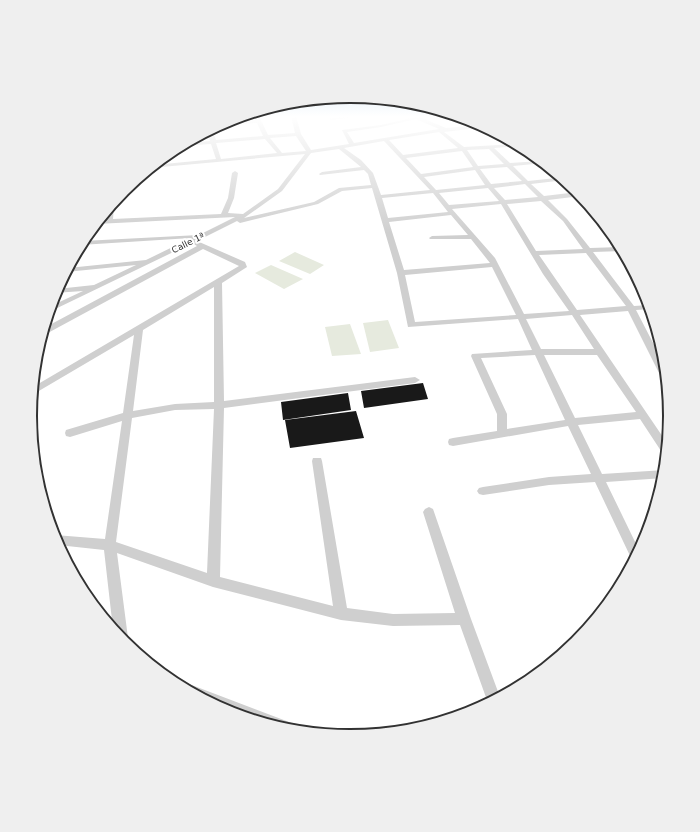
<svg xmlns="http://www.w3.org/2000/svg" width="700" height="832" viewBox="0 0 700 832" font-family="'DejaVu Sans',sans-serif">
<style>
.green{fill:#e6eade}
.building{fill:#191919}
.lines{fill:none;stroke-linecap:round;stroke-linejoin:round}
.street{fill:#cfcfcf;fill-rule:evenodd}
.labels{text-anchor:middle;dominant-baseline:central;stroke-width:4;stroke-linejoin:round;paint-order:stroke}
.far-street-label{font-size:9px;fill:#323232;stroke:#fff}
.rim{fill:none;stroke:#323232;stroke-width:2}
</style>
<rect width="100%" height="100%" fill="#fff"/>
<path class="green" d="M295 252 324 265 310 274 279 261Z
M271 265 303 279 284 289 255 273Z
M388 320 399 348 370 352 363 323Z
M350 324 361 354 332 356 325 327Z"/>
<path class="building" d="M423 383 428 399 364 408 361 391Z
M348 393 351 410 283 420 281 402Z
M356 411 364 438 290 448 285 420Z"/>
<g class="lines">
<path class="street" d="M254 116H259L268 135 295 133 291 116H296L301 134 311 150 349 144 342 130 381 125 412 118 410 116H417L446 128 481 125 485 127 444 132 464 147 516 144 521 146 494 148 510 163 541 161 544 163 513 166 528 181 556 178 552 175 546 167 547 166 565 180 531 184 544 196 578 192 581 196 548 200 567 219 590 248 621 247 623 251 593 252 634 306 649 305 650 309 636 310 665 366 666 380 661 377 628 311 580 315 667 443 666 455 663 454 640 419 578 425 602 474 665 470 664 478 606 482 639 550 634 561 632 560 595 482 549 485 483 495 479 494 477 491 479 488 483 487 549 477 591 474 568 426 453 446 449 445 448 442 449 439 453 438 497 431V414L471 356 472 354 532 350 518 319 408 327 397 273 372 188 342 191 318 204 240 223 237 221 197 241 245 262 247 267 222 283 224 401 415 377 420 380 415 383 224 408 220 577 333 606 312 461 313 458H321L322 461 347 608 393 614 455 613 423 512 425 509 429 507 433 509 471 619 500 697 488 703 460 625 393 626 341 620 213 587 117 553 128 638 125 643 113 629 104 550 58 545 53 535H55L105 539 122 421 70 437 66 436 65 433 66 430 123 413 134 335 32 395 33 387 239 266 203 249 46 334H42L44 328 197 246 192 243 49 312 51 306 83 291 54 293 57 289 94 285 136 265 66 272 68 268 146 260 191 238 80 245 83 241 199 235 235 217 96 224 99 220H106L107 210 112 204 114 206 113 219 221 214 228 198 232 173 235 171 238 173 234 198 228 213 243 214 278 189 305 154 150 168 154 165 216 159 211 144 179 146 185 143 210 141 208 131 212 129 216 140 263 136 257 123 219 125 224 122 255 120ZM416 119 439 129 354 143 347 132 381 127ZM439 132 458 148 403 155 389 140ZM296 136 306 151 282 153 270 138ZM265 139 277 153 221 159 216 143ZM384 141 430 190 381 195 373 173 361 160 344 148ZM339 149 361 167 322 172 319 174 320 175 364 170 368 174 371 185 339 188 314 202 244 218 282 191 311 153ZM489 149 504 164 478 166 467 150ZM462 151 473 167 421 174 406 158ZM507 167 522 181 491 184 480 169ZM475 170 485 185 436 190 424 177ZM525 184 538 197 505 200 494 188ZM488 188 499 201 449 205 439 193ZM433 193 448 212 388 218 382 198ZM541 201 563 221 583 249 536 251 507 204ZM501 204 543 274 569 311 524 314 495 258 452 209ZM451 215 468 235 432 236 429 238 430 239H471L490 263 404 270 389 222ZM586 253 626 306 577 310 539 255ZM492 267 516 315 415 322 405 275ZM214 287V402L175 404 133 411 143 330ZM572 315 594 349H541L526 319ZM535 355 565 420 507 429V414L481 358ZM544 355H597L636 412 575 418ZM214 409 207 573 116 542 132 418 175 410Z
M342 116H365L331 120 329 119Z
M189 684 297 725 299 731 287 730 227 712 183 688Z"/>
</g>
<linearGradient id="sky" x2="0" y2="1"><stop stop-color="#9cc6e9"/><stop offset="0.5" stop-color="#fff"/><stop offset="1" stop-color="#fff" stop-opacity="0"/></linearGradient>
<rect width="700" height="233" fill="url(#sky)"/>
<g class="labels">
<g class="far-street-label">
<text transform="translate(188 243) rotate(-26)">Calle 1ª</text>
</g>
</g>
<path d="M0 0H700V832H0ZM37 416a313 313 0 1 1 626 0a313 313 0 1 1-626 0Z" fill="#efefef" fill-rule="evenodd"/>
<path class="rim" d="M37 416a313 313 0 1 1 626 0a313 313 0 1 1-626 0Z"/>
</svg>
